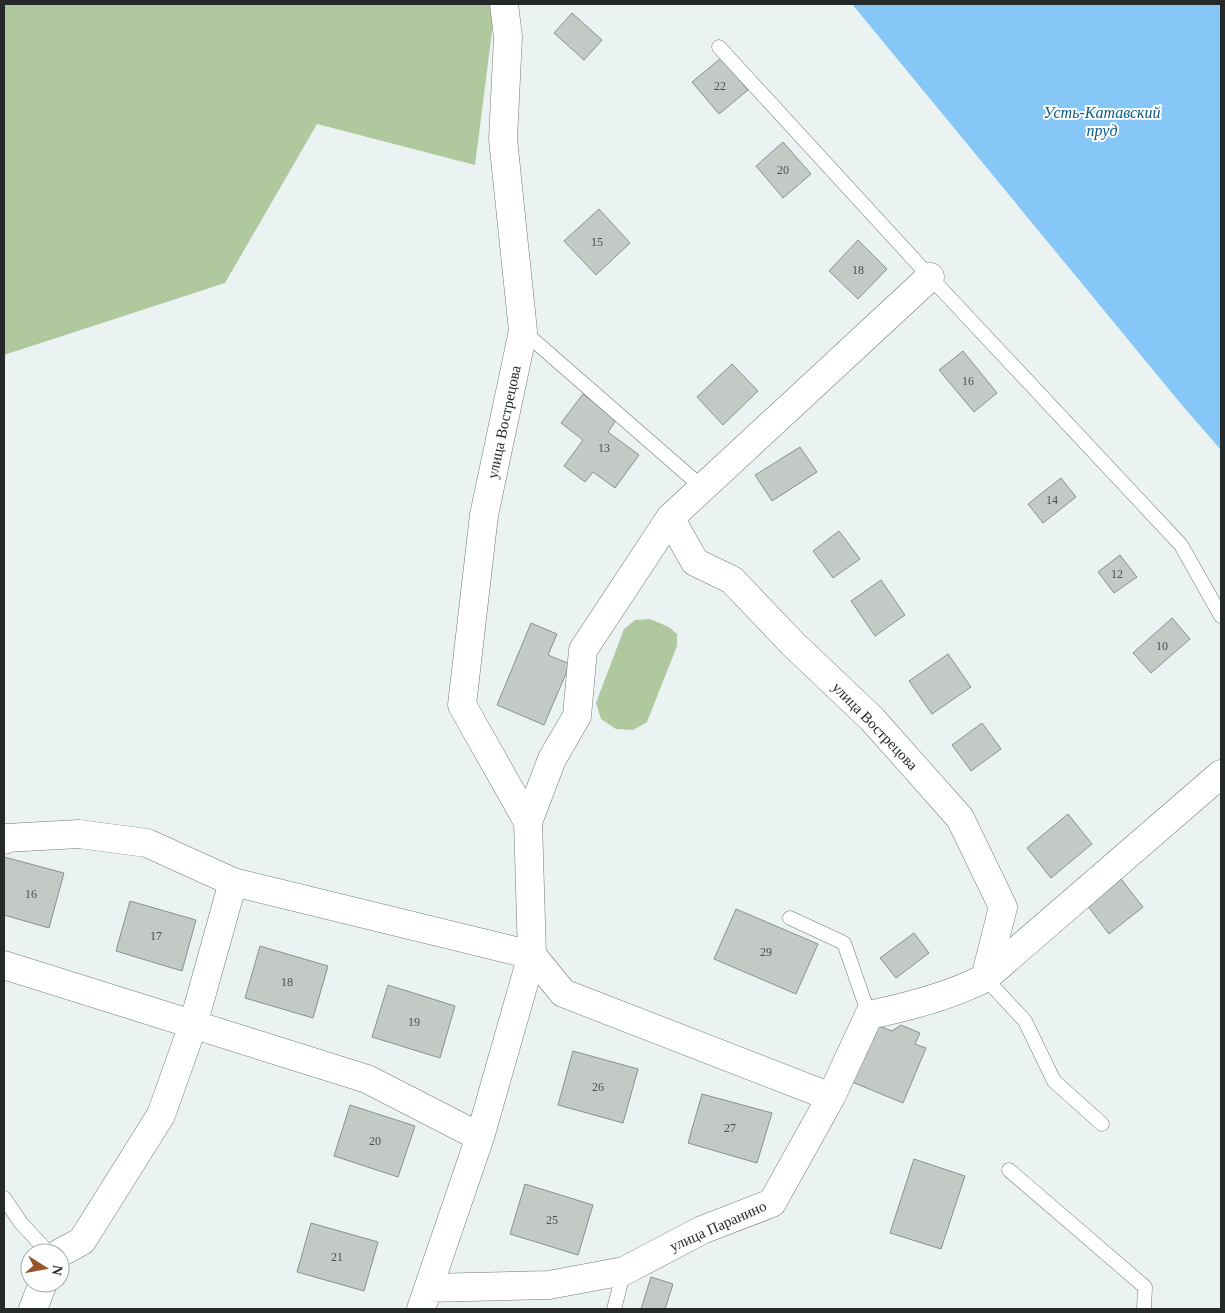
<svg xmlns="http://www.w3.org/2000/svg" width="1225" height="1313" viewBox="0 0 1225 1313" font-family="Georgia,serif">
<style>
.green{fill:#b0c89d}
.water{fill:#86c7f8}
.building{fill:#c3c9c5;stroke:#8b908d}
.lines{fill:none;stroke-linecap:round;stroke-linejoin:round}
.service-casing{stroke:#727978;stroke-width:15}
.minor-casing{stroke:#727978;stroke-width:29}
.service{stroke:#fff;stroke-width:14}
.minor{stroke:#fff;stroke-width:28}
.labels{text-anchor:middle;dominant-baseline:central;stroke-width:4;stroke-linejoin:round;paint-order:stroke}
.number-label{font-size:12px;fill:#4d5150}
.street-label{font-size:15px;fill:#262929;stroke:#fdfffe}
.water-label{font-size:16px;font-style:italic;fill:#0b5a87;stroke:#fdfffe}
</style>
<rect width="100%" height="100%" fill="#ebf3f2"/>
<path class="green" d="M4 4H494L495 8 475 165 317 124 225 283 4 355Z
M650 619 669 627 677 634V646L647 722 633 730 616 729 601 719 596 703 624 629 635 620Z"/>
<path class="water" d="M852 4H1221V450L1181 404Z"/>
<path class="building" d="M572 13 602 40 584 60 554 33Z
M721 58 748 90 719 114 692 82Z
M783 142 811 174 783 198 756 166Z
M599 209 630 243 596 275 564 241Z
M858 240 887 269 858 299 829 271Z
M963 351 997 393 974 412 939 370Z
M732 364 758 391 723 425 697 397Z
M583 394 617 419 608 432 639 455 615 488 593 472 585 482 564 466 583 440 561 423Z
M800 447 817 472 772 501 755 475Z
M1061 478 1076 497 1043 523 1028 504Z
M839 531 860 559 833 578 813 551Z
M1120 555 1137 577 1114 593 1098 572Z
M881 580 905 615 875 636 851 601Z
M1172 618 1190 639 1151 673 1133 653Z
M531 623 557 634 548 655 570 664 544 725 497 705Z
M948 654 971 687 932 714 909 681Z
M982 723 1001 749 971 771 952 745Z
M1068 814 1092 844 1051 878 1027 848Z
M4 857 64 873 49 928 4 915Z
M1121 879 1143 907 1109 934 1087 905Z
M130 901 196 920 182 971 116 951Z
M736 909 818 944 796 994 714 959Z
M914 933 929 953 896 978 880 958Z
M260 946 328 966 313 1018 245 998Z
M388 985 455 1006 440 1058 372 1037Z
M877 1025 892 1031 901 1025 920 1033 915 1044 926 1048 903 1103 852 1082Z
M573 1051 638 1069 623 1123 558 1105Z
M702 1094 772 1113 757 1163 688 1143Z
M350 1105 415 1126 398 1177 334 1156Z
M914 1159 965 1176 941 1249 890 1233Z
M525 1184 593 1205 578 1255 510 1234Z
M311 1223 378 1242 364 1291 297 1272Z
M651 1277 673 1284 665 1309H641Z"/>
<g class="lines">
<g class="service-casing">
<path id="service" d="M719 47 930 277 1181 545 1221 616
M523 331 703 488
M790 918 844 943 869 1015
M985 978 1025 1021 1054 1081 1102 1124
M1009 1170 1145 1287 1144 1309
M4 1198 21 1223 49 1253
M614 1309 624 1271"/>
</g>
<g class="minor-casing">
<path id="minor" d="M504 4 508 37 503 139 523 331 484 515 462 705 528 822
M670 518 695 562 732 580 793 644 872 719 960 818 1003 907 985 978
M4 840 6 838 79 834 147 843 233 882 532 955 563 993 831 1097
M4 965 367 1079 480 1137
M60 1253 82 1241 161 1115 193 1025 233 882
M428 1288 549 1285 624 1271 702 1230 772 1203 831 1097 869 1015C908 1007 950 996 985 978L1221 774
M33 1309 43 1283
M421 1309 480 1137 532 955 528 822 552 759 577 716 583 650 670 518 930 277"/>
</g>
<use href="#service" class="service"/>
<use href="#minor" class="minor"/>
</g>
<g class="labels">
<g class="number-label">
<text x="720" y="86">22</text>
<text x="783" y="170">20</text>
<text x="597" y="242">15</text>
<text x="858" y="270">18</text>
<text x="968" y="381">16</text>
<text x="604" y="448">13</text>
<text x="1052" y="500">14</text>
<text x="1117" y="574">12</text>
<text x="1162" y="646">10</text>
<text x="31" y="894">16</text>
<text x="156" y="936">17</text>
<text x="766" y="952">29</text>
<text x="287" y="982">18</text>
<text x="414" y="1022">19</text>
<text x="598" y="1087">26</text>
<text x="730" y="1128">27</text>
<text x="375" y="1141">20</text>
<text x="552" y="1220">25</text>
<text x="337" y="1257">21</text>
</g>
<g class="street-label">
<text transform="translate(504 422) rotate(-78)">улица Вострецова</text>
<text transform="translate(875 726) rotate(46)">улица Вострецова</text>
<text transform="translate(718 1226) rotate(-24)">улица Паранино</text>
</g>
<g class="water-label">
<text x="1102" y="112">Усть-Катавский<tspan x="1102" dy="18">пруд</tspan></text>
</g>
</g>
<rect width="1225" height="1313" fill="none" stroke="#262929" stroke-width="10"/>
<g transform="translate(45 1268) rotate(101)"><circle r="24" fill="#fdfffe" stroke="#a7a9a9"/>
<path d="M0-4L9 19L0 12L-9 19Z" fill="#9a542b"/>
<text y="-8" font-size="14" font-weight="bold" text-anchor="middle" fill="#262929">N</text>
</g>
</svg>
